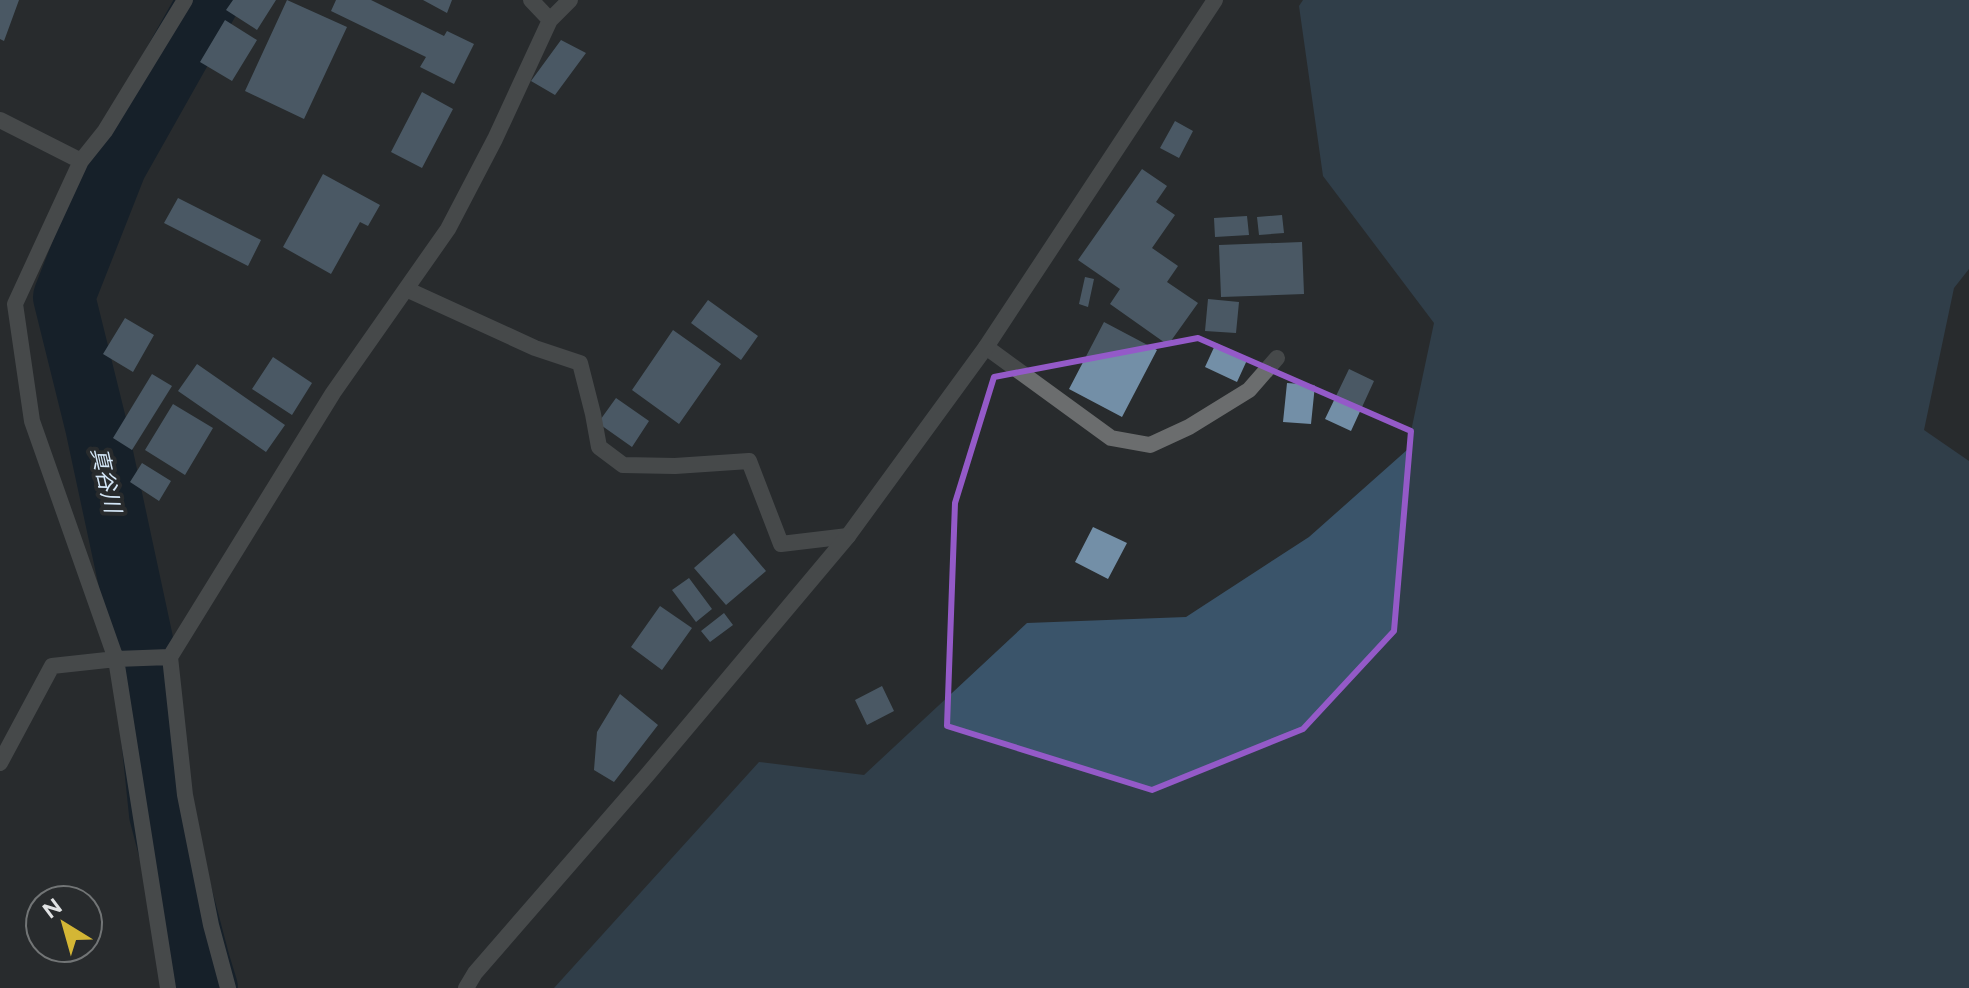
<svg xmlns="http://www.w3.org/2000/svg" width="1969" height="988" viewBox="0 0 1969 988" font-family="Figtree,'Noto Sans JP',sans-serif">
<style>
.forest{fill:#3a546a}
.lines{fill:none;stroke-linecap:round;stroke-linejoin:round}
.river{stroke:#001224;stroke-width:62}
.building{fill:#738fa7}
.minor{stroke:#6b6d6e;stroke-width:16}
.tertiary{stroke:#6b6d6e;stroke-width:16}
.marked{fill:none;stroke:#945ac8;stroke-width:6;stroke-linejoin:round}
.labels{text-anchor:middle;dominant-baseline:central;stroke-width:8;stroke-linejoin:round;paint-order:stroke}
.water-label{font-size:22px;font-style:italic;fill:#d4e7f8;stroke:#282b2d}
</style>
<rect width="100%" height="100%" fill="#282b2d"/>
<path class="forest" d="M1303 0H1969V269L1954 288 1924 430 1969 461V988H554L759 762 864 775 1027 623 1186 617 1309 537 1407 450 1434 323 1323 176 1299 6Z"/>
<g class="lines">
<path class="river" d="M207 988 199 962 160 814 142 640 96 426 64 297 116 165 209 0"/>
</g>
<path class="building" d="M0 0H19L4 41 0 39Z
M233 0H276L257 30 226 10Z
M287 0 347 27 304 119 245 91Z
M336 0H371L444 36 447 31 474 44 454 84 420 67 426 57 331 11Z
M423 0H452L447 13Z
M225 20 257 40 232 81 200 62Z
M561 40 586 53 555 95 531 81Z
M422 92 453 109 422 168 391 152Z
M1175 121 1193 131 1179 158 1160 148Z
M1142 169 1167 186 1156 202 1175 215 1152 248 1178 266 1167 282 1198 303 1168 345 1110 304 1120 289 1078 260Z
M323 174 380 205 368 226 360 222 331 274 283 247Z
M178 198 261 240 248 266 164 223Z
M1282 215 1284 233 1259 235 1257 217Z
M1247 216 1249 235 1215 237 1214 218Z
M1302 242 1304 294 1221 297 1219 245Z
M1085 277 1094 279 1088 307 1079 304Z
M1208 299 1239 302 1236 333 1205 331Z
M708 300 758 336 741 360 691 323Z
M125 318 154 335 133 372 103 354Z
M1104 322 1157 350 1122 417 1069 389Z
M673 330 721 364 679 424 632 390Z
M1216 343 1248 358 1237 382 1205 367Z
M273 357 312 383 292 415 252 389Z
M197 364 285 425 266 452 178 391Z
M1349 369 1374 381 1351 431 1325 419Z
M152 374 172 386 132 450 113 438Z
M1287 383 1315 385 1311 424 1283 422Z
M616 398 649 421 632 447 598 423Z
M173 404 213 428 185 475 145 450Z
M142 463 171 481 159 501 130 482Z
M1093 527 1127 543 1108 579 1075 562Z
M734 533 766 571 726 605 694 568Z
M689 578 712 609 696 622 672 590Z
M660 606 692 628 662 670 631 647Z
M724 613 733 625 710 642 701 631Z
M882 686 894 711 867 725 855 700Z
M620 694 658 725 614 782 594 770 597 732Z"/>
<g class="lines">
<path class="minor" d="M531 0 550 20 570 0
M0 120 81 161 105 131 185 0
M406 289 535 348 580 363 593 414 599 447 623 465 675 466 749 461 781 544 848 536
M986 347 1111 438 1150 445 1189 427 1249 390 1277 358
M0 763 52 666 116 659 32 421 15 304 81 161
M168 988 116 659 170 657
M228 988 211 925 185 795 170 657 333 393 448 229 495 139 550 20"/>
<path class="tertiary" d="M466 988 475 973 648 774 848 536 986 347 1215 0"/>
</g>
<path d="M0 0H1969V988H0ZM1198 338 1411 431 1394 631 1303 729 1152 790 947 726 955 503 994 377Z" fill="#282b2d" fill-opacity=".55" fill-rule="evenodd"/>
<path class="marked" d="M1198 338 1411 431 1394 631 1303 729 1152 790 947 726 955 503 994 377Z"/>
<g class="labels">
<g class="water-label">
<text transform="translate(106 480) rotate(77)">真谷川</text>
</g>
</g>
<g transform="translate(64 924) rotate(323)"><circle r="38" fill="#282b2d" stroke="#727576" stroke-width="2"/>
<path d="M0-6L14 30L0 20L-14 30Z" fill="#d4b635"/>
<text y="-12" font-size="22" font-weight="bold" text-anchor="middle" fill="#e1e3e4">N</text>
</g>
</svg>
